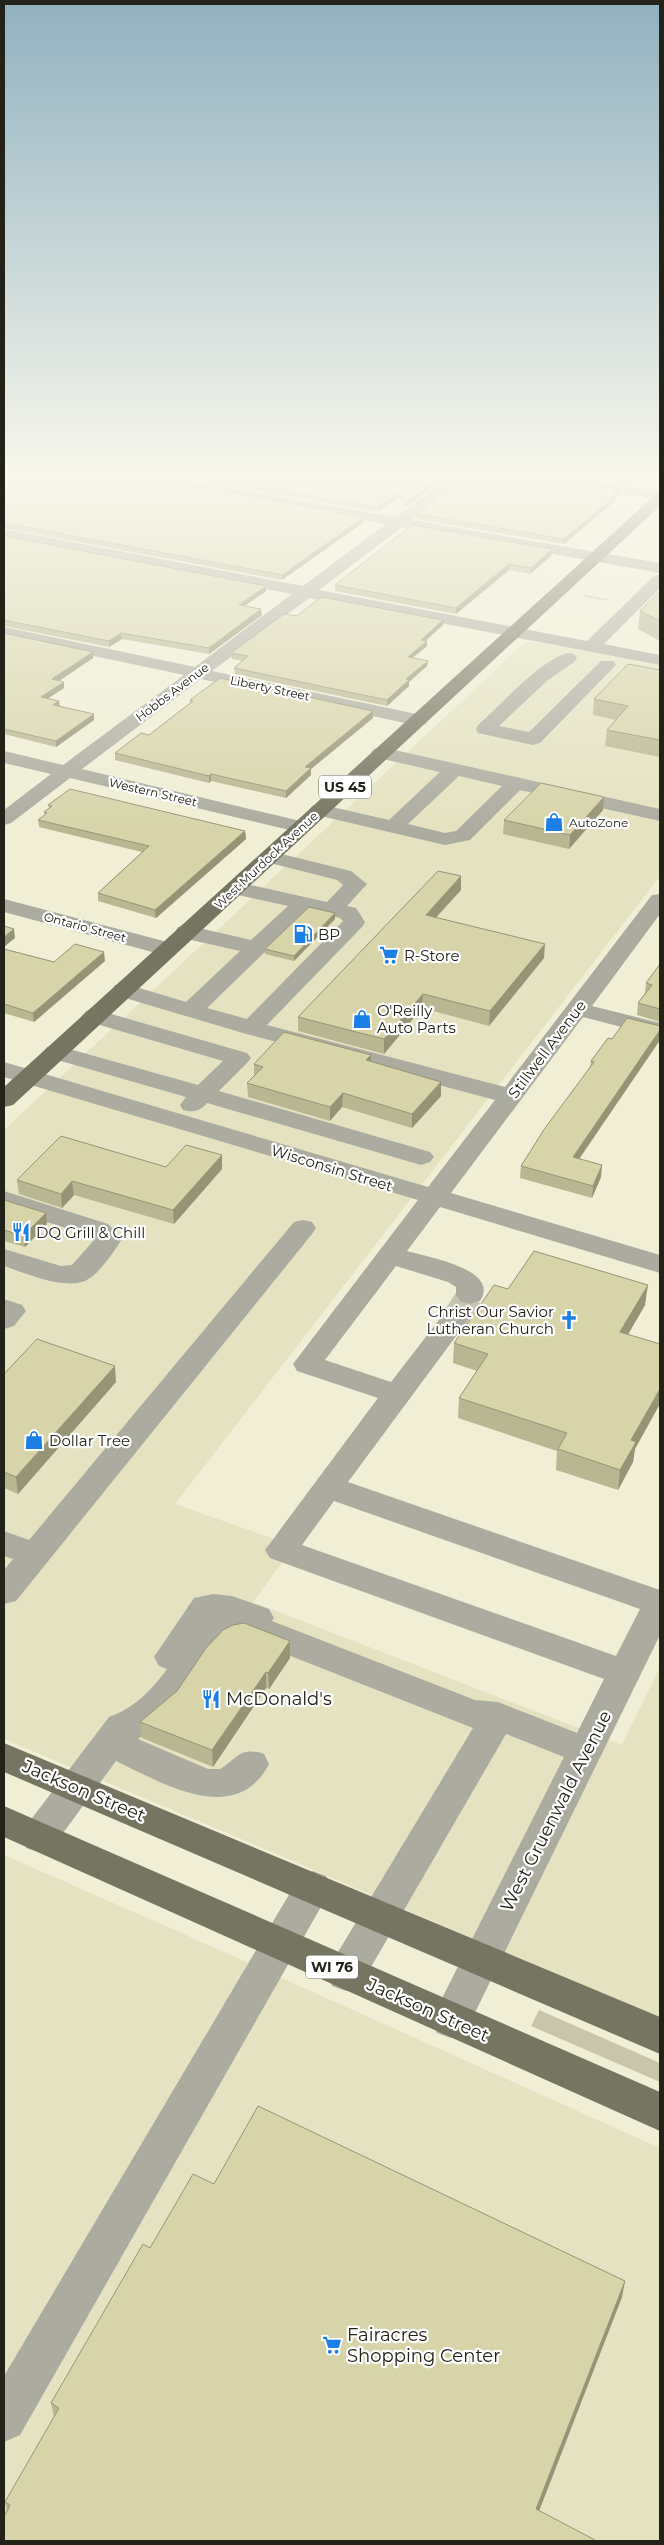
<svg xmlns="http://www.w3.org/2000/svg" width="664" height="2545" viewBox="0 0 664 2545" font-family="Montserrat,sans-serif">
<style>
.built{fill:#e4e2c0}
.green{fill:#c7c5aa}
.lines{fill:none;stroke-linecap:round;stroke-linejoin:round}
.minor-tunnel{stroke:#c7c5ae;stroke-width:26;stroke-dasharray:26 13;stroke-linecap:butt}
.path{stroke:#a5a38f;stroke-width:2;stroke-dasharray:1 1;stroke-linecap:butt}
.minor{fill:#acaba0;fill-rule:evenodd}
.major{fill:#767562;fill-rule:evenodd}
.wall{fill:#b9b692}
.shaded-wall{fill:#969477}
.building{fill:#d7d4aa;stroke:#969477}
.labels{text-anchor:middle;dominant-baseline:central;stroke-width:4.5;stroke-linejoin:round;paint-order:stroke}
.far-street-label{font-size:12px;fill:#222218;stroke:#fff}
.far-poi-label{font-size:12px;fill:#222218;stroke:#fff;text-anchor:start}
.shield{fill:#fff;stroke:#64645d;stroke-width:1}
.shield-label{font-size:14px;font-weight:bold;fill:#222218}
.poi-label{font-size:15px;fill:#222218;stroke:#fff;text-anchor:start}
.street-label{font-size:15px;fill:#222218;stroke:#fff}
.near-poi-label{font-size:18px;fill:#222218;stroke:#fff;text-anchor:start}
.near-street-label{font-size:18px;fill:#222218;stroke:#fff}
</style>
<rect width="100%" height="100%" fill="#f0eed4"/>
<path class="built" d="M535 642 660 665V876L175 1504 294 1546 253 1602 622 1745 660 1667V2020L286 1858 4 1739V1130L524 643Z
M4 1855 186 1935 660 2148V2541H4Z"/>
<path class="green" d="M539 2010 660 2063V2082L531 2026Z"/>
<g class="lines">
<path class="minor-tunnel" d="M455 1318 470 1295"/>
<path class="path" d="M585 596 609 600"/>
<path class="minor" d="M130 476H162L396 517 451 476H467L412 520 660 563V573L402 527 319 590 587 641 654 576 660 574V588L604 644 660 655V665L309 598 212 671 426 716 428 720 426 724 419 726 201 679 82 769 309 823 312 827 309 831 302 833 70 778 11 823 4 825V810L51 774 4 763V751L63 765 184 675 4 637V627L195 667 292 594 4 539V529L303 586 386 524 137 480Z
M537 476H569L660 492V500L544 480Z
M568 653 574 654 577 658 574 662 548 680 499 726 529 732 601 661H613L616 665 540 743 533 745 478 733 476 729 478 725C500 706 541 659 568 653Z
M381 747 660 809V821L520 790 470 840 445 845 312 814 309 810 312 806 319 804 389 820 440 772 374 757 371 753 374 749ZM459 776 502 786 456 831 445 833 408 824Z
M269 851 351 871 367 884 347 906 356 908 365 922 362 927 267 1025 505 1087 652 895 660 894V914L592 1006 660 1023V1037L583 1017 451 1193 660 1255V1273L440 1207 407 1251C427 1257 501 1269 480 1301L470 1304 460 1301 456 1295V1287L448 1282 396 1266 325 1360 391 1382 445 1312 455 1309 465 1312 469 1318 465 1324 348 1482 660 1590V1635L465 2033 451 2038 437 2033 431 2020 564 1757 506 1734 360 1986 346 1991 332 1986 327 1974 332 1962 473 1728 245 1638C211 1637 197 1684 177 1706 166 1719 152 1729 138 1739L208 1769H220C238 1758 240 1746 264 1754L269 1764C236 1828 162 1783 116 1761L52 1848 39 1852 26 1848 21 1837 26 1826 109 1717C133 1709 152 1690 167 1669L159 1666 154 1657 194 1598 213 1594 232 1596 269 1609 274 1618 272 1621 475 1700 498 1702 577 1733 604 1679 270 1558 265 1550 378 1398 297 1371 293 1364 418 1200 4 1077V1062L428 1187 495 1100 243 1033 115 995 112 990 115 985 123 983 186 1002 240 951 178 937 175 932 178 927 186 925 251 940 288 906 229 893 226 888 229 883 237 882 327 902 343 885 337 880 262 861 259 857 262 853ZM308 910 340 918 343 921 247 1019 207 1008ZM334 1501 640 1609 616 1656 302 1545Z
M4 899 175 944 178 949 175 954 167 956 4 912Z
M94 1009 247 1053 251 1058 247 1063 219 1091 430 1152 434 1157 430 1162 421 1165 207 1103C200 1111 194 1113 183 1110L180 1105 186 1097 47 1057 43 1052 47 1047 55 1045 198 1085 223 1061 86 1021 82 1016 86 1011Z
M4 1191 108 1224 122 1239C115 1250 101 1271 90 1278 70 1293 25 1273 4 1266V1249L61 1266 72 1265 94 1240 90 1236 4 1208Z
M303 1220 312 1222 316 1228 312 1234 16 1601 4 1604V1570L13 1559 4 1556V1531L29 1540 294 1222Z
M4 1299 22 1305 26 1311 14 1326 4 1329Z
M313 1871 326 1876 332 1887 326 1898 20 2435 4 2442V2376L300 1876Z"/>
<path class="major" d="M660 493V506L13 1105 4 1107V1087L655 495Z
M4 1743 660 2017V2054L4 1772Z
M4 1806 660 2092V2131L4 1837Z"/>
</g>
<path class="wall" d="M4 476 136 477 364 522 282 580 4 528Z
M172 476H448L406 507 399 497 378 512Z
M579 476H641L630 485Z
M544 477 619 490V495L615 498V501L564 544 416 519 417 514Z
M4 536 266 586V591L245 606 262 615 209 654 122 639 109 647 4 626Z
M551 556 530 574 509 570 456 614 335 591V585Z
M660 591V641L638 629 640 611Z
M297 616 443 620V625L426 641H427V646L413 658 427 666 409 682V686L387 706 235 674 234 668 243 661 232 659 231 653Z
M4 633 93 658 59 681 64 688 48 698 60 706 94 714V720L56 747 4 734Z
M660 670V757L605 746 607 730 616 720 593 715 594 699Z
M190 700 373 711V718L311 769V775L286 798 211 781 209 783 115 760V753L149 735 190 703Z
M604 797 603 810 569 849 503 834 504 820Z
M48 805 245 831 246 839 156 918 98 901V893L142 852 39 827 38 820 45 815 44 812 49 808Z
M461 890 436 918 544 958 489 1026 422 1008 384 1054 298 1031V1017Z
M335 919 294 961 265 954V949Z
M4 949 54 962 105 961 34 1022 4 1013Z
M660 964V1022L637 1015 638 1003 645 993 646 983Z
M660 1026V1040L580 1158 601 1177 592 1198 520 1178 521 1166 590 1067 591 1061 612 1039Z
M371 1055V1062L441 1082V1096L412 1128 342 1107 330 1121 248 1097 247 1083 254 1076V1064Z
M166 1167 222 1169 174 1224 74 1195 62 1208 19 1194 17 1180Z
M4 1200 46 1213 47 1224 25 1247 4 1241Z
M508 1289 645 1305 628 1334 635 1449 633 1462 618 1490 556 1470 557 1451 458 1418 459 1398 477 1371 453 1363 454 1343Z
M4 1374 116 1382 18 1494 4 1488Z
M290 1658 269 1689 266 1688 213 1767 142 1738 140 1722Z
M214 2184 622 2297 539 2511H7L5 2502 54 2417 51 2403 150 2248Z"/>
<path class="shaded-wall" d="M441 476H448L406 507V502Z
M635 476H641L630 485 631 480Z
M619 490V495L615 498V501L564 544V539Z
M399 492V497L378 512V507Z
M364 517V522L282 580V575Z
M552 549 551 556 530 574 531 568Z
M509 564V570L456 614V608Z
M266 586V591L239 610V605Z
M261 609 262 615 209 654V648Z
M443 620V625L420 645 421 640Z
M121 633 122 639 109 647V641Z
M427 641V646L407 662 408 657Z
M93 652V658L53 685 52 679Z
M428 661 427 666 409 682V686L387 706V700L406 679Z
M64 682V688L41 703V697Z
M59 701 60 707 53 705Z
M373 711V718L311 769V775L286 798V791L305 767Z
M94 714V720L56 747V741Z
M211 774V781L209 783V776Z
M604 797 603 810 569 849 570 835Z
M245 831 246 839 156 918 155 910Z
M461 876V890L425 929 426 915Z
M335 913V919L294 961V956Z
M14 929 15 938 4 947V937Z
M545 944 544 958 489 1026 490 1011Z
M104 952 105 961 34 1022 33 1013Z
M423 994 422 1008 384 1054V1039Z
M660 1030V1040L572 1169 573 1157Z
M371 1055V1069L366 1060Z
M441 1082V1096L412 1128V1114Z
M343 1093 342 1107 330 1121V1107Z
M222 1155V1169L174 1224 173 1210Z
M602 1165 601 1177 592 1198 593 1186Z
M72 1181 74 1195 62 1208 61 1194Z
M46 1213 47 1224 25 1247 23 1236Z
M648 1285 645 1305 618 1352 620 1332Z
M115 1366 116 1382 18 1494 16 1477Z
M660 1389V1404L635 1449 633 1462 618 1490 620 1470 631 1440Z
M290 1641V1658L269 1689 268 1673Z
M266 1672V1688L213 1767 212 1750Z
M625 2281 622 2297 534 2524 536 2509Z"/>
<path class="building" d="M4 476H135L364 517 282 575 4 523Z
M201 476H441L406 502 399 492 378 507Z
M464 476H542L619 490 612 495 615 496 564 539 417 514Z
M609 476H635L631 480Z
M412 525 552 549 531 568 509 564 456 608 335 585Z
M4 536 266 586 239 605 261 609 209 648 121 633 109 641 4 620Z
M660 591V621L640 611Z
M321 597 443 620 421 640 427 641 408 657 428 661 406 679 409 680 387 700 234 668 248 656 231 653 284 614 297 616Z
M4 633 93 652 52 679 64 682 41 697 59 701 53 705 94 714 56 741 4 729Z
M628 664 660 670V740L607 730 628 706 594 699Z
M220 678 373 711 305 767 311 768 286 791 211 774 209 776 115 753 141 733 149 735 193 701 190 700Z
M541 783 604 797 570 835 504 820Z
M70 789 245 831 155 910 98 893 149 846 38 820 47 813 44 812 52 806 48 805Z
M438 871 461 876 426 915 545 944 490 1011 423 994 384 1039 298 1017Z
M309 907 335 913 294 956 265 949Z
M4 926 14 929 4 937Z
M75 944 104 952 33 1013 4 1004V949L54 962Z
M660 964V1009L638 1003 652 985 646 983Z
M627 1018 660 1026V1030L573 1157 602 1165 593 1186 521 1166 545 1128 594 1062 591 1061 608 1038 612 1039Z
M284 1032 371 1055 366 1060 441 1082 412 1114 343 1093 330 1107 247 1083 263 1067 254 1064Z
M61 1136 166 1167 186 1145 222 1155 173 1210 72 1181 61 1194 17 1180Z
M4 1200 46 1213 23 1236 4 1230Z
M534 1251 648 1285 620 1332 660 1344V1389L631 1440 636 1442 620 1470 558 1449 567 1433 459 1398 488 1354 454 1343 494 1285 508 1289Z
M37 1339 115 1366 16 1477 4 1472V1374Z
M244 1623 290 1641 268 1673 266 1672 212 1750 140 1722 177 1691 206 1648 223 1630 233 1625Z
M258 2106 625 2281 536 2509 595 2540V2541H4V2517L10 2505 5 2502 59 2408 51 2403 143 2244 150 2248 193 2174 214 2184Z"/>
<linearGradient id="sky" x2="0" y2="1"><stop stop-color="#91b1c0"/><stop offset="0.57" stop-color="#f8f7ec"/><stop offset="1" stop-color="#f8f7ec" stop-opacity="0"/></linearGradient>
<rect width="664" height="832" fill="url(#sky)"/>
<defs>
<g id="shop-bare" transform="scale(1.5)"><path d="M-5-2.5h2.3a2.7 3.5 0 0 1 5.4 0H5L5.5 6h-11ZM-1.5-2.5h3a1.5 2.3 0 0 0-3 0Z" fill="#1b7fe7" stroke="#fff" stroke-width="2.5" paint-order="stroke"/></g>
<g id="fuel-bare" transform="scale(1.5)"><path d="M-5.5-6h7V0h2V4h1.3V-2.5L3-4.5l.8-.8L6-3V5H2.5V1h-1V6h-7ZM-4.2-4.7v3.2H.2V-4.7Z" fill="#1b7fe7" stroke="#fff" stroke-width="2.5" paint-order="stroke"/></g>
<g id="supermarket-bare" transform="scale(1.5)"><path d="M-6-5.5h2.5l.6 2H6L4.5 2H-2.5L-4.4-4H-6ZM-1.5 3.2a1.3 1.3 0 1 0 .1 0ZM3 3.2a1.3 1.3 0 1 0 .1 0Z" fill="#1b7fe7" stroke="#fff" stroke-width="2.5" paint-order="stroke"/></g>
<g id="restaurant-bare" transform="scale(1.5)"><path d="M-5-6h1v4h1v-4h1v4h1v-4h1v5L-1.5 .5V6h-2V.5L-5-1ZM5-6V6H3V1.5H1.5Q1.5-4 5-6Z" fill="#1b7fe7" stroke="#fff" stroke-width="2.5" paint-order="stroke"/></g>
<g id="church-bare" transform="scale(1.5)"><path d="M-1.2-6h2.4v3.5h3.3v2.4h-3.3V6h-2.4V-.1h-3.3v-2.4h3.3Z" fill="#1b7fe7" stroke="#fff" stroke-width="2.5" paint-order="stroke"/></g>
</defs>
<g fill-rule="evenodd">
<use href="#shop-bare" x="554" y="822"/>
<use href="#fuel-bare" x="303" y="934"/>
<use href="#supermarket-bare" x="389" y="955"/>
<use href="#shop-bare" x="362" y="1019"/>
<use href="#restaurant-bare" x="21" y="1232"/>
<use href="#church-bare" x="569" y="1320"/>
<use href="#shop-bare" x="34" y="1440"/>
<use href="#restaurant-bare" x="211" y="1699"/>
<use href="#supermarket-bare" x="332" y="2345"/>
</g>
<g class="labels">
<g class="far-street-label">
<text transform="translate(270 688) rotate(12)">Liberty Street</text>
<text transform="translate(172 692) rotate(-37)">Hobbs Avenue</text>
<text transform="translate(153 792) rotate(13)">Western Street</text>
<text transform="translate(266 860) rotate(-43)">West Murdock Avenue</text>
<text transform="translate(85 927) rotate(15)">Ontario Street</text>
</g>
<g class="far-poi-label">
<text x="569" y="822">AutoZone</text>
</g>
<g class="shield">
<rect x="319" y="775.5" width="52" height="23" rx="4"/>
<rect x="306" y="1955.5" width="52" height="23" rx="4"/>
</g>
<g class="shield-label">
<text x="345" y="787">US 45</text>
<text x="332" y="1967">WI 76</text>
</g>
<g class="poi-label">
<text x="318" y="934">BP</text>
<text x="404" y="955">R-Store</text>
<text x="377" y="1010">O'Reilly<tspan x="377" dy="17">Auto Parts</tspan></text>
<text x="36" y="1232">DQ Grill &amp; Chill</text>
<text x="554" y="1311" text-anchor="end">Christ Our Savior<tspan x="554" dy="17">Lutheran Church</tspan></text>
<text x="49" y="1440">Dollar Tree</text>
</g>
<g class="street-label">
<text transform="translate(547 1049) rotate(-53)">Stillwell Avenue</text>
<text transform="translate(332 1168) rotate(17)">Wisconsin Street</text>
</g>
<g class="near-poi-label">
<text x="226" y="1699">McDonald's</text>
<text x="347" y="2335">Fairacres<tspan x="347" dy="21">Shopping Center</tspan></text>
</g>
<g class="near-street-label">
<text transform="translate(84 1791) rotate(23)">Jackson Street</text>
<text transform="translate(556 1811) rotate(-63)">West Gruenwald Avenue</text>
<text transform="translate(428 2010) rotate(24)">Jackson Street</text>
</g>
</g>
<rect width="664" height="2545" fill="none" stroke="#222218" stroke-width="10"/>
</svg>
